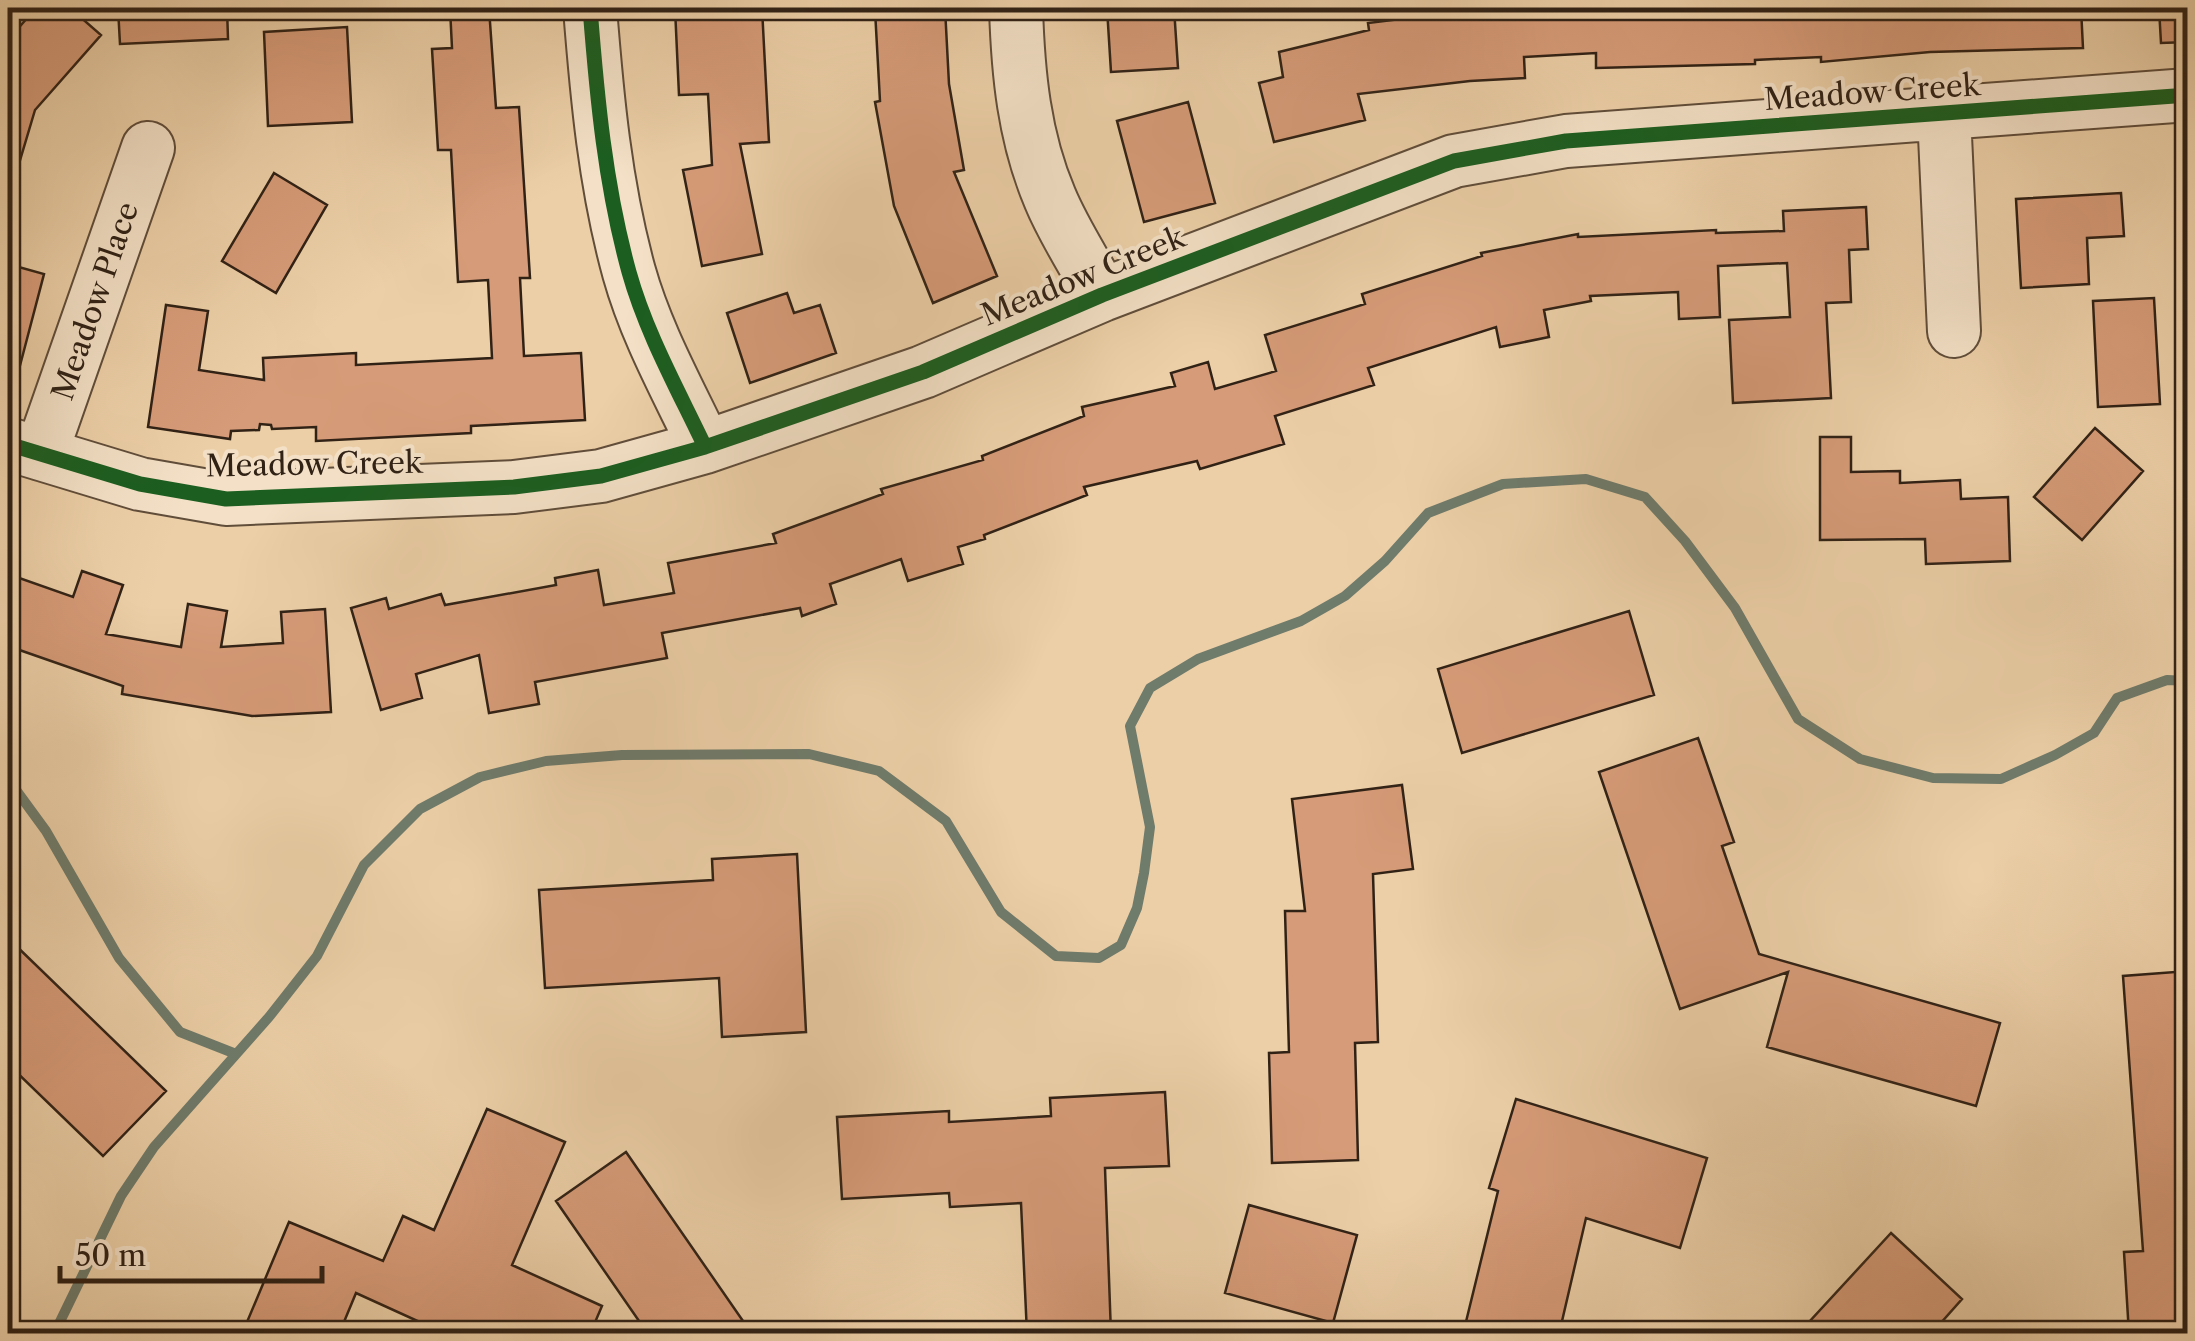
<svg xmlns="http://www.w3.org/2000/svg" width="2195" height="1341" viewBox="0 0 2195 1341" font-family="'Libre Caslon Text',serif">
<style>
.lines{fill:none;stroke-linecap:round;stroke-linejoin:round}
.stream{stroke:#6f7b6b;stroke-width:10}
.building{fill:#d69b78;stroke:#312216;stroke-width:2.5}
.minor-casing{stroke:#604d3a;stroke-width:56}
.minor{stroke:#f3e0c6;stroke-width:52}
.cycleway-casing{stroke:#f3e0c6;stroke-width:21}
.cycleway{stroke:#1b5e20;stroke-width:15}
.labels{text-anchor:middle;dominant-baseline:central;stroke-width:8;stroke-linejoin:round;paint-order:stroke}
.street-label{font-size:30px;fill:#312216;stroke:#f3e0c6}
</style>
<rect width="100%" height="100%" fill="#eccfa7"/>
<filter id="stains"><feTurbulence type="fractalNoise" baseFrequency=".002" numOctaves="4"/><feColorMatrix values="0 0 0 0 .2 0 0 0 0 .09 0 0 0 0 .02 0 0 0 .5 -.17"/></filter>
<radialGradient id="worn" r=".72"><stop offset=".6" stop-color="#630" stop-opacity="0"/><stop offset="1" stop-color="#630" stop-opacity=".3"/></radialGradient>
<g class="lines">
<path class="stream" d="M8 779 46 831 119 958 180 1032 236 1054
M54 1334 121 1196 154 1147 269 1017 317 956 364 865 420 809 480 777 546 761 622 755 809 754 879 771 946 821 1001 912 1056 956 1099 958 1121 945 1137 908 1144 873 1150 827 1130 726 1150 688 1198 659 1301 621 1345 596 1385 561 1428 513 1503 484 1586 479 1645 497 1685 541 1735 608 1798 719 1860 759 1933 778 2001 779 2055 755 2094 733 2117 698 2167 680 2188 681"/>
</g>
<path class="building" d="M36 8H70L101 35 35 110 15 177 8 176V40Z
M118 8H227L228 39 120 44Z
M450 8H489L496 108 519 107 530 278H520L524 356 581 353 585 420 471 426V433L316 441V427L272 429 271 425 260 424 259 430 231 431 230 439 148 427 166 305 208 311 199 370 264 380 263 358 356 353V365L492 358 488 280 458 282 451 150H438L432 49 452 48Z
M675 8H762L769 142 740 144 762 254 702 266 683 170 712 165 708 94 679 95Z
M884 8H945L949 84 964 170 954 172 997 276 933 303 894 206 875 102 880 101 875 10Z
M1107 8H1174L1178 68 1111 72Z
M1490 8H2081L2083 48 1930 52 1821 62V57L1755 60V64L1596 68V53L1524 57 1525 78 1470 81 1358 94 1365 120 1274 142 1259 83 1283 77 1279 52 1369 30 1368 23Z
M2159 8H2188V42L2161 43Z
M347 27 352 122 268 126 264 32Z
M1188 102 1215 203 1144 222 1117 121Z
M274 173 327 205 276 293 222 261Z
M2121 193 2124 236 2087 238 2089 284 2021 288 2016 199Z
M1866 207 1868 249 1849 250 1851 302 1826 303 1831 398 1733 403 1729 320 1790 317 1787 263 1718 266 1720 317 1679 319 1678 292 1590 296 1591 301 1544 310 1549 337 1500 347 1496 327 1368 368 1374 385 1275 416 1284 444 1200 469 1197 461 1084 487 1087 495 984 535 985 539 958 547 963 564 908 581 901 559 830 584 836 604 802 616 800 608 662 633 667 658 535 682 539 704 489 713 479 655 416 674 422 698 381 710 351 608 386 598 389 609 441 594 445 605 556 585 555 578 598 570 604 605 674 593 668 563 776 543 773 534 883 494 881 489 983 460 982 456 1084 416 1082 407 1175 386 1171 373 1208 362 1215 389 1276 371 1265 335 1365 304 1362 294 1482 256 1481 253 1578 234V237L1716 230V233L1784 231 1783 211Z
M8 264 44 274 17 377 8 376Z
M787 293 794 313 820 305 836 353 750 383 727 313Z
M2154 298 2160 404 2098 407 2093 301Z
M2095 428 2143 471 2082 540 2034 497Z
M1820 437H1851V472L1900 471V483L1960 480 1961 499 2008 497 2010 561 1926 564 1925 539 1820 540Z
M82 571 123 585 106 634 181 647 188 604 227 611 221 647 283 643 281 612 325 609 331 712 252 716 122 694 123 686 8 646V574L73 597Z
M1629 611 1654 695 1462 753 1438 669Z
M1698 738 1734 842 1722 846 1759 954 2000 1023 1976 1106 1767 1047 1788 972 1680 1009 1599 772Z
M1402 785 1413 869 1373 874 1378 1042 1355 1043 1358 1160 1272 1163 1269 1053 1289 1052 1285 911H1305L1292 799Z
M797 854 806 1032 722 1037 719 978 545 988 539 890 713 880 712 859Z
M8 938 166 1091 103 1156 8 1064Z
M2188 971V1334H2129L2124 1252 2143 1251 2123 976Z
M1165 1092 1169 1166 1105 1168 1111 1334H1027L1021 1203 950 1207 949 1193 842 1199 837 1117 949 1111V1122L1051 1116 1050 1098Z
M1516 1099 1707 1158 1680 1248 1586 1218 1559 1334H1463L1498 1191 1489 1188Z
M487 1109 565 1142 512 1265 602 1306 590 1334H446L356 1293 339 1334H242L289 1222 383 1261 403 1216 434 1230Z
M626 1152 752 1334H648L556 1201Z
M1249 1205 1357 1235 1333 1323 1225 1293Z
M1891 1233 1962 1299 1931 1334H1798Z"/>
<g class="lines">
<g class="minor-casing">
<path id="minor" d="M590 8C597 97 605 185 629 272 646 333 678 390 705 447
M1016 8C1018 73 1024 137 1050 198 1064 232 1085 263 1102 295
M1944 114 1954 331
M8 444 140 484 226 499 514 487 601 476 705 447 923 372 1102 295 1454 161 1566 141 2188 95
M41 454 148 148"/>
</g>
<use href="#minor" class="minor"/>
<g class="cycleway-casing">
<path id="cycleway" d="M590 8C597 97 605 185 629 272 646 333 678 390 705 447
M8 444 140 484 226 499 514 487 601 476 705 447 923 372 1102 295 1454 161 1566 141 2188 95"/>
</g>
<use href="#cycleway" class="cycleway"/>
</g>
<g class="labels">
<g class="street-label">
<text transform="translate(1872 92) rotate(-4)">Meadow Creek</text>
<text transform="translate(1083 276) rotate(-22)">Meadow Creek</text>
<text transform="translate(95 301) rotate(-71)">Meadow Place</text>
<text transform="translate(314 464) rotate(-1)">Meadow Creek</text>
</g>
</g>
<rect width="2195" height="1341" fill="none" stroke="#eccfa7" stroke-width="40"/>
<rect x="10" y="10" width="2175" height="1321" fill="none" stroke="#312216" stroke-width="5"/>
<rect x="20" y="20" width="2155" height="1301" fill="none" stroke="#312216" stroke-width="2.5"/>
<path d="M60 1266v15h262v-15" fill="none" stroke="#312216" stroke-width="5"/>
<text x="75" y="1266" font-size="30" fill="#312216" stroke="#f3e0c6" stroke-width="8" paint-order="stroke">50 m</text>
<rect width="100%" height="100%" filter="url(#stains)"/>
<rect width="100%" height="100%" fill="url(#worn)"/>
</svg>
